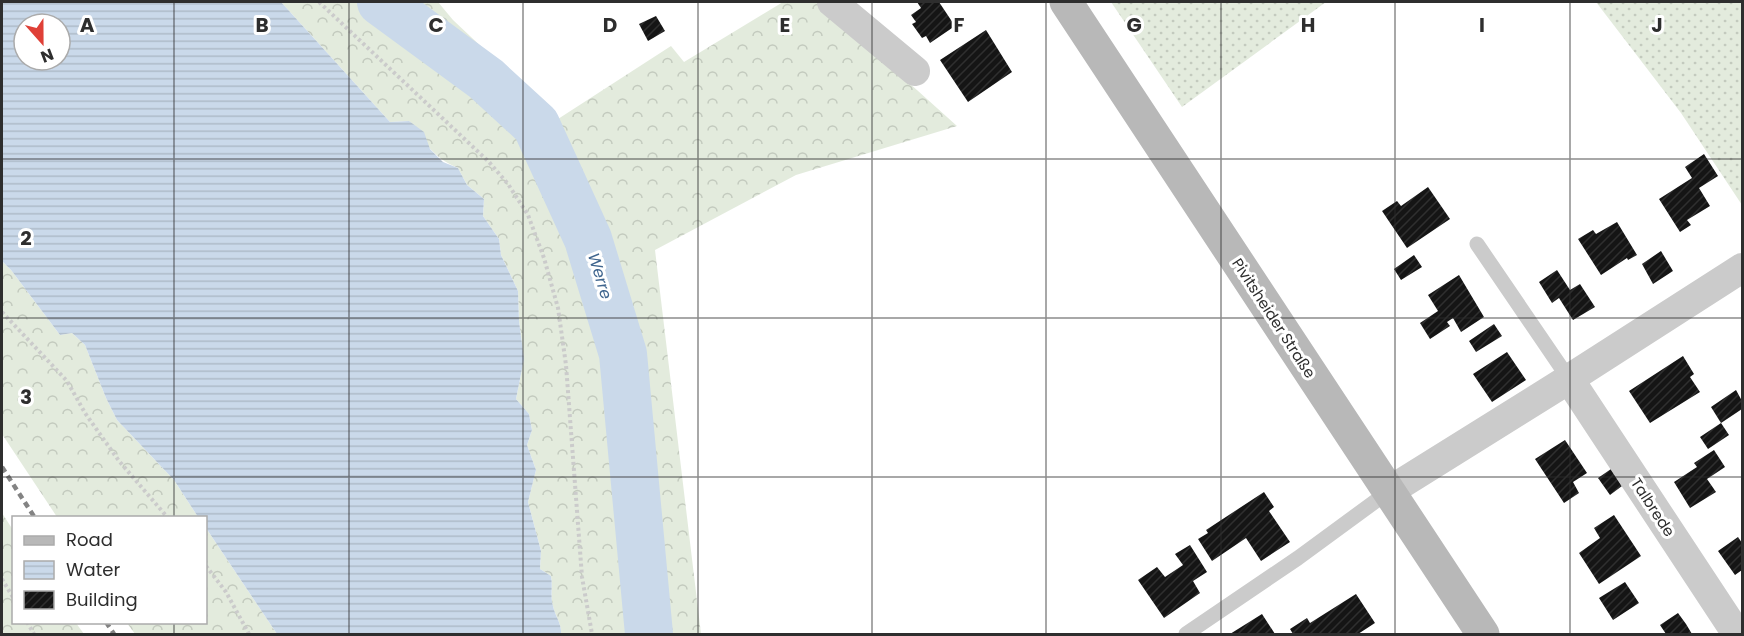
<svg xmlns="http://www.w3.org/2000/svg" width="1744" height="636" viewBox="0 0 1744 636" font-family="Poppins,sans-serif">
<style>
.grass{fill:url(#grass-dots)}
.forest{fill:url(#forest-crowns)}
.water{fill:url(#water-rules);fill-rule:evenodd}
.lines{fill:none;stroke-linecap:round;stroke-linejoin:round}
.river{stroke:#cad9ea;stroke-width:48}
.building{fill:url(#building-hatch)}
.path{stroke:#cbcbcb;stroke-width:4;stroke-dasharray:3 3;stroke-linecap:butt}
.lane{stroke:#cbcbcb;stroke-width:15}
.street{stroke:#cbcbcb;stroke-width:30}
.secondary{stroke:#b8b8b8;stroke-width:33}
.rail{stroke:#838383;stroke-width:4.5;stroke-dasharray:6 4.5;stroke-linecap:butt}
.grid{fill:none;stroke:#2e2e2e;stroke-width:1.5;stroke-opacity:0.55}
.labels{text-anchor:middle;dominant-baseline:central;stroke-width:6;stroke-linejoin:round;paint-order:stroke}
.street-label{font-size:15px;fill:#2e2e2e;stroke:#fff}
.water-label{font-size:16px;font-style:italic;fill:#3f658e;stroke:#fff}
.grid-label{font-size:20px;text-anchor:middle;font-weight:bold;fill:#2e2e2e;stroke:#fff;stroke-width:6;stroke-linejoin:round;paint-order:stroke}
</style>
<defs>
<pattern id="grass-dots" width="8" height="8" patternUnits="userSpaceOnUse" patternTransform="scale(1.5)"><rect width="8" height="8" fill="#e3ebdd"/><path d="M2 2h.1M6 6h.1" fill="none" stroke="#c3cabe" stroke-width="1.8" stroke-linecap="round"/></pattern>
<pattern id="forest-crowns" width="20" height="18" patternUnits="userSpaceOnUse" patternTransform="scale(1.5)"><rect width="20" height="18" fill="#e3ebdd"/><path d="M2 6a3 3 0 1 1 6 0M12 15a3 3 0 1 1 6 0" fill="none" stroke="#c3cabe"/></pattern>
<pattern id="water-rules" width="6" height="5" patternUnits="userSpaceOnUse" patternTransform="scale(1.5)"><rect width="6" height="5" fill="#cad9ea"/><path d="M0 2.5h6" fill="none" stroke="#aebbc9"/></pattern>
<pattern id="building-hatch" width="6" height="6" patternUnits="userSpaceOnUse" patternTransform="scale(1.5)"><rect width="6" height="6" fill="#151515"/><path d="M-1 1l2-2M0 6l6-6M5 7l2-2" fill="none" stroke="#2f2f2f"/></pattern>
</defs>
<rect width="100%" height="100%" fill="#fff"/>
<path class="grass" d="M1111 2H1326L1182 107Z
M1596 2H1742V205L1681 113Z"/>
<path class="forest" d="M281 2H438L453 20 558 119 671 46 684 62 783 2H819L957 126 796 175 655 250 701 634H561C562 624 555 616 553 606 550 596 553 586 551 576L540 569 541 551 528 502 536 470 527 445 532 430 529 414 516 399 524 359 519 321 518 291 501 255 499 239 483 216 484 199 467 185 458 168C434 158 424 142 409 121L390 122Z
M2 261 11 270 60 335 72 333 85 345 106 398 117 420 174 480 198 517H57L2 434Z
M2 513 13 530 14 622 76 623 84 634H2Z
M206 528 277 634H135L127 623 206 622Z"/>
<path class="water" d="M2 2H281L390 122 409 121 424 132 430 149 443 162 458 168 467 185 484 199 483 216 499 239 501 255 518 291 519 321 524 359 516 399 529 414 532 430 527 445 536 470 528 502 541 551 540 569 551 576C553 586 550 596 553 606 555 616 562 624 561 634H277L206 528V518L198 517 174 480 117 420 106 398 85 345 72 333 60 335 11 270 2 261ZM24 24H60V60H24Z"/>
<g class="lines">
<path class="river" d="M381 2 486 79 536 125 588 239 623 354 649 634"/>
</g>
<path class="building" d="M917 2H939L955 26 930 43 926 36 922 38 912 24 916 22 911 15 921 8Z
M656 16 665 31 648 41 639 24Z
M986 30 1012 72 968 102 940 60Z
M1704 154 1718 176 1699 188 1710 206 1687 220 1691 225 1680 232 1659 199 1692 178 1685 167Z
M1428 187 1450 219 1407 248 1382 211 1397 201 1401 206Z
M1617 222 1637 255 1628 260 1627 258 1601 275 1578 239 1593 230 1596 234Z
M1661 251 1673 271 1653 284 1642 264Z
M1414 255 1422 267 1401 280 1394 269Z
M1557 270 1570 290 1580 284 1595 307 1573 320 1559 298 1552 303 1539 282Z
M1459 275 1484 317 1461 332 1453 318 1447 322 1450 326 1430 339 1420 323 1438 311 1428 295Z
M1494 324 1502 336 1476 352 1469 341Z
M1507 352 1526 380 1492 402 1473 374Z
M1683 356 1694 374 1690 377 1700 392 1650 423 1629 391Z
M1736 390 1742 401V409L1721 423 1711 407Z
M1721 423 1729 435 1708 449 1700 437Z
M1565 440 1587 473 1573 482 1579 493 1564 503 1535 459Z
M1714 450 1725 467 1707 479 1716 492 1690 508 1674 482 1697 467 1694 463Z
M1611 469 1622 486 1610 495 1598 478Z
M1264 492 1274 507 1269 511 1290 542 1261 561 1246 538 1212 561 1198 539 1208 533 1206 530Z
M1614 515 1641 556 1599 584 1579 553 1600 538 1594 528Z
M1738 537 1742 543V570L1735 575 1718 551Z
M1190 545 1207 572 1193 581 1200 593 1164 618 1138 580 1157 567 1165 577 1183 565 1175 554Z
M1625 582 1639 603 1613 620 1599 598Z
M1356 594 1375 623 1358 634H1293L1290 629 1307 618 1310 623Z
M1678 613 1686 624 1692 634H1666L1660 625Z
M1262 614 1275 634H1230Z"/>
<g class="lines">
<path class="path" d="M319 2 489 162 508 184 528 215 544 258 558 308 566 365 582 577 592 634
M2 312 67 381 85 413 119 461 168 518
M206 566 226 592 249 634
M2 579 14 599
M27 622 34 634"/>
<path class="lane" d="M1477 244 1569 379
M1186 634 1298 558 1388 492"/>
<path class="street" d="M832 2 915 71
M1569 379 1737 634
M1388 492 1569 379 1742 268"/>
<path class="secondary" d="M1066 2 1483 634"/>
<path class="rail" d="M2 467 35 518
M106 622 114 634"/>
</g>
<path class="grid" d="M174 2V518M349 2V634M523 2V634M698 2V634M872 2V634M1046 2V634M1221 2V634M1395 2V634M1570 2V634M2 159H1742M2 318H1742M2 477H1742M174 622V634"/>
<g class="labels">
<g class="street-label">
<text transform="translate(1274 318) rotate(57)">Pivitsheider Straße</text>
<text transform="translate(1653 507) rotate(57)">Talbrede</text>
</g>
<g class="water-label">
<text transform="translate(600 276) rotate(73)">Werre</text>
</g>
</g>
<g class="grid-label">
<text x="87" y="32">A</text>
<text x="262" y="32">B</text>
<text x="436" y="32">C</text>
<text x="610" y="32">D</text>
<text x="785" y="32">E</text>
<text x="959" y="32">F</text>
<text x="1134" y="32">G</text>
<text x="1308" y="32">H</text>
<text x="1482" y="32">I</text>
<text x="1657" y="32">J</text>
<text x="26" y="245">2</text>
<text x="26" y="404">3</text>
</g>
<rect width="1744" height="636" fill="none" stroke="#2e2e2e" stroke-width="6"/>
<rect x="12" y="516" width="195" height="108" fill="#ffffff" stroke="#ababab" stroke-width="1.5"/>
<rect x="24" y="536" width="30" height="9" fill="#b8b8b8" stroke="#ababab" stroke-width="1.5"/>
<text x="66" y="546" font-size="18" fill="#2e2e2e">Road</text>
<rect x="24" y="561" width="30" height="18" fill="url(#water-rules)" stroke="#ababab" stroke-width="1.5"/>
<text x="66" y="576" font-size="18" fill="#2e2e2e">Water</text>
<rect x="24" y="591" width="30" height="18" fill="url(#building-hatch)" stroke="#ababab" stroke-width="1.5"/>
<text x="66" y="606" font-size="18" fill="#2e2e2e">Building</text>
<g transform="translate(42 42) rotate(159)"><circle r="28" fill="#ffffff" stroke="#ababab" stroke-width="1.5"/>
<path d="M0-4.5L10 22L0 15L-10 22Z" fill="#df4037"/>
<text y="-9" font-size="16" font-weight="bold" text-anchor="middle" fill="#2e2e2e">N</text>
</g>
</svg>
